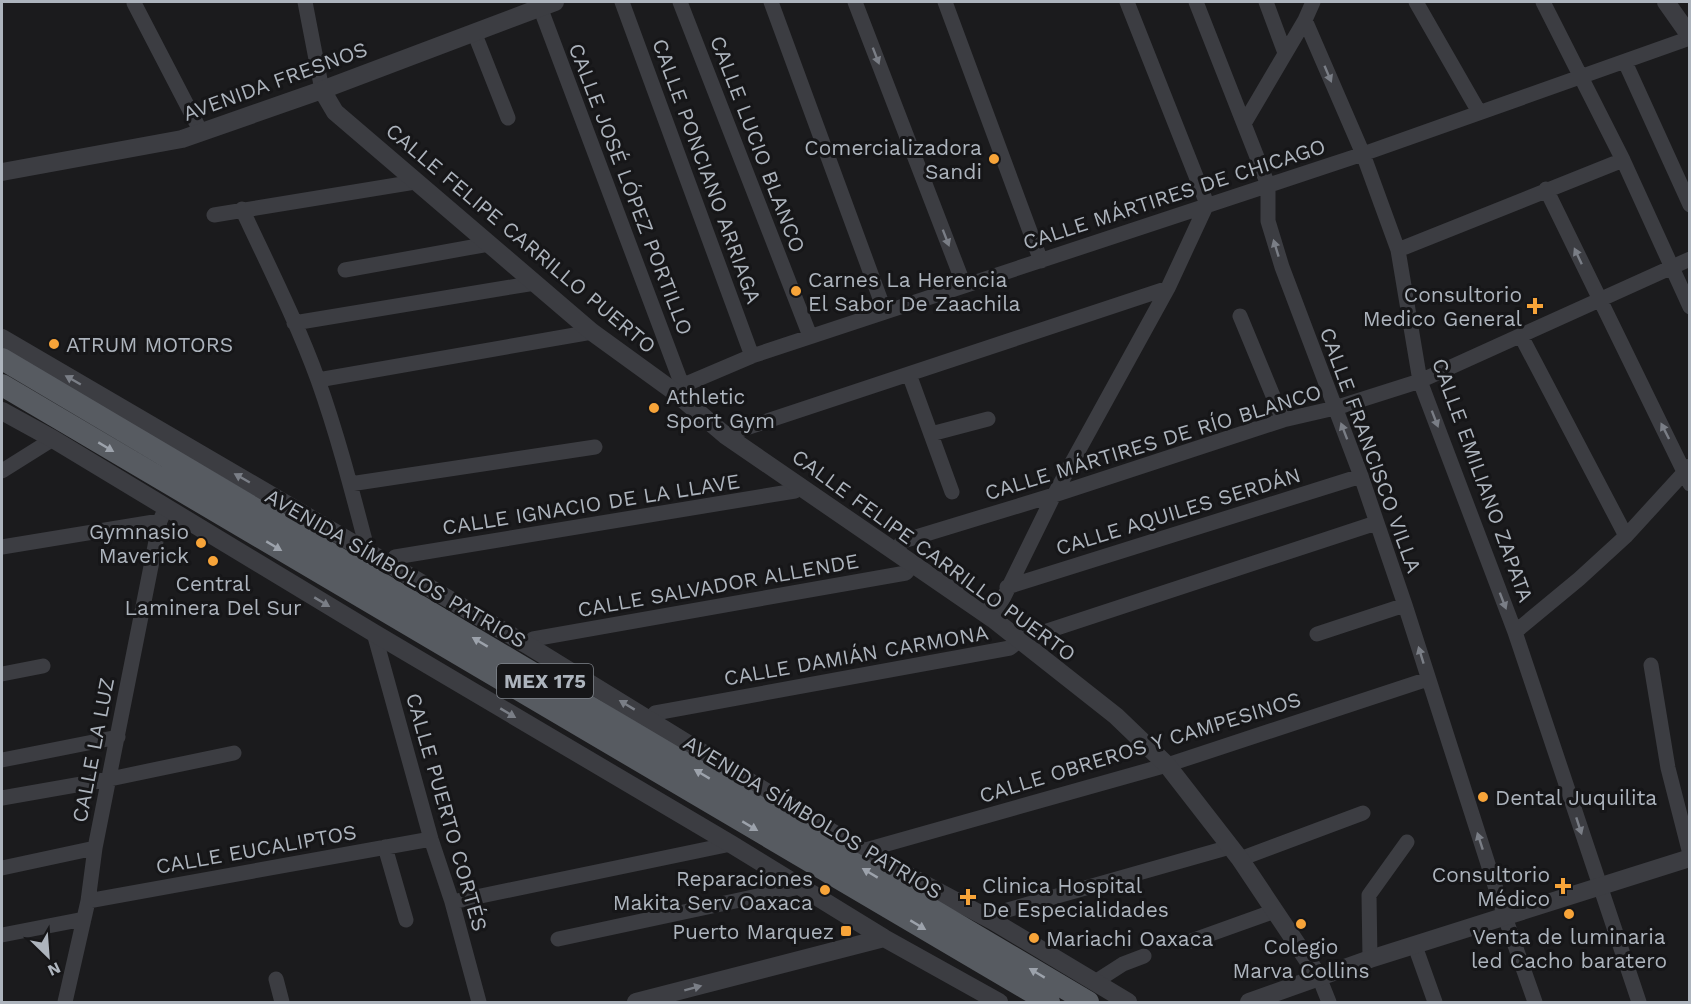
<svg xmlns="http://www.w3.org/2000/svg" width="1691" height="1004" viewBox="0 0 1691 1004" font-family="'Work Sans',sans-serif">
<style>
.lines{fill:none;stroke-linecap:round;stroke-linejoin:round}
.minor{stroke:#3c3d42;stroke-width:15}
.tertiary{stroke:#3c3d42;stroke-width:18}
.primary{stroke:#575b61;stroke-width:22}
.oneway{fill:#7a7e86}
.oneway2{fill:#9ca2ab}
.poi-dot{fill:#f7a439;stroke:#161618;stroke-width:2}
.labels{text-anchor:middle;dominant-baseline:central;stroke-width:6;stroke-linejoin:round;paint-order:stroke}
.shield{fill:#161618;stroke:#80858c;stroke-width:1.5}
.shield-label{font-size:20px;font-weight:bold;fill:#adb4bd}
.street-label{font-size:21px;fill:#adb4bd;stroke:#161618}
.poi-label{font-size:21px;fill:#adb4bd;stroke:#161618;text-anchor:end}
</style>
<rect width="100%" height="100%" fill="#1b1b1d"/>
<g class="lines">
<path class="minor" d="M305 2 322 90
M622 2 752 356
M680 2 810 336
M771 2 885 312
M855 2 964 285
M945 2 1041 261
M1196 2 1268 185V221L1282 267 1361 476 1405 605 1505 917 1535 1002
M1266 2 1285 53
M1416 2 1479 112
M1543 2 1623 160 1690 307
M134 3 201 132
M540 7 682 385
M1305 20 1363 154 1398 250 1420 381 1515 632 1639 1002
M474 32 508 118
M1625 62 1690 205
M1245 122 1305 20 1313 2
M1546 189 1690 484
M242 209C268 265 297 322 318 380 338 436 353 495 368 552
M214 215 415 182
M1398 250 1623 160
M345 270 489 244
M1240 316 1283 420
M294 323 535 283
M1521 336 1626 536
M909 374 952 492
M318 380 592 332
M672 390 752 356 1363 154 1690 38
M931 434 988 419
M725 435 1168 288
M2 471 53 439
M350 484 595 447
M2 547 160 521
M895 551 903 541 1054 495 1283 420 1335 408 1420 381 1690 259
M391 564 395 557 795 491 800 485
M1007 587 1361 476
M993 619 1054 495 1168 288 1207 204 1127 2
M1515 632 1579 579 1626 536 1690 466
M374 633 431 839 452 902 479 1002
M1317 634 1405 605
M529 646 533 639 906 573 913 564
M1651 665 1668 768 1690 854
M2 674 43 666
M650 719 655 713 1010 648 1020 640 1376 523
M2 760 118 737
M2 798 110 779 234 753
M385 847 406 920
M862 851 1167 765 1428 679
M1240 859 1363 813
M2 868 95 848
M88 901 431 839
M452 902 731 844
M993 921 997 913 1230 847
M2 935 84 919
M558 939 800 887
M1191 941 1275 911
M1415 946 1435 1002
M1370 959 1369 895 1407 842
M1319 977 1329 1002
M276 979 282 1002
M1095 982 1123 964 1144 956
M65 1002 88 901 95 848 160 521 166 507"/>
<path class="tertiary" d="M1666 2 1690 36
M322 90 335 112 592 332 672 390 725 435 993 619 1116 716 1167 765 1240 859 1319 977
M2 172 182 139 322 90 555 2
M2 338 529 646 862 851 993 921 1128 1002
M2 411 53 439 374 633 731 844 884 938 999 1002
M636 1002 884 938
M1249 1002 1370 959 1690 858"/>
<path class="primary" d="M2 359 1088 1002
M2 385 1049 1002"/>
</g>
<defs><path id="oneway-solid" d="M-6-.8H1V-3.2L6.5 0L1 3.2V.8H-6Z" transform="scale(1.5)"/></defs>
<g class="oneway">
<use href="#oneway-solid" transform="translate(876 56) rotate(69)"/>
<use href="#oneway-solid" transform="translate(1328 74) rotate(67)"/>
<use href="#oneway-solid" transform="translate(946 238) rotate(69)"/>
<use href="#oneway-solid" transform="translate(1276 248) rotate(-107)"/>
<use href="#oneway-solid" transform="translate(1578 256) rotate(-115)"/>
<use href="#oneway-solid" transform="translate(73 380) rotate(-150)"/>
<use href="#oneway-solid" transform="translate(1435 419) rotate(69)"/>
<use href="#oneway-solid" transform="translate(1344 431) rotate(-111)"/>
<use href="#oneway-solid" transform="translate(1665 431) rotate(-117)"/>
<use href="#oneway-solid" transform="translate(242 478) rotate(-150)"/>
<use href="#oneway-solid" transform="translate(1503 601) rotate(69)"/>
<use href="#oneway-solid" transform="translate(322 602) rotate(31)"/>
<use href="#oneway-solid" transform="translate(1421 655) rotate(-107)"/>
<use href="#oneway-solid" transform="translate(627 705) rotate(-149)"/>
<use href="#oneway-solid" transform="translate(508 713) rotate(31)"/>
<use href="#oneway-solid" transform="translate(1579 826) rotate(72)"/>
<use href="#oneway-solid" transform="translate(1480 841) rotate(-108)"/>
<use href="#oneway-solid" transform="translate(693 988) rotate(-15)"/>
</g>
<g class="oneway2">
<use href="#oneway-solid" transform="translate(106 447) rotate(31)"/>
<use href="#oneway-solid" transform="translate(274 546) rotate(31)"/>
<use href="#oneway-solid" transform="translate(480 642) rotate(-149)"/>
<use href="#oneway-solid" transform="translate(702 774) rotate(-149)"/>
<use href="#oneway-solid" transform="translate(750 826) rotate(31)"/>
<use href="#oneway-solid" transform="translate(870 873) rotate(-149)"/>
<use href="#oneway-solid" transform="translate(918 925) rotate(31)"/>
<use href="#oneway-solid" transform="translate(1037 973) rotate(-149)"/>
</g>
<g class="poi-dot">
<circle cx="994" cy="159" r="6"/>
<circle cx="796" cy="291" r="6"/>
<path d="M1532 297h6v6h6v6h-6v6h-6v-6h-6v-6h6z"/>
<circle cx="54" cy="344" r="6"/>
<circle cx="654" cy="408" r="6"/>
<circle cx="201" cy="543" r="6"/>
<circle cx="213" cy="561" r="6"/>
<circle cx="1483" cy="797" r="6"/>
<path d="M1560 877h6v6h6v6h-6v6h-6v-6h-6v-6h6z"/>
<circle cx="825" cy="890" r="6"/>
<path d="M965 888h6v6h6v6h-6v6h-6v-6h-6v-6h6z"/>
<circle cx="1569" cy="914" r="6"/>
<circle cx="1301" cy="924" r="6"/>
<rect x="840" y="925" width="12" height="12" rx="3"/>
<circle cx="1034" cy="938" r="6"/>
</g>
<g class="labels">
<rect class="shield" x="497" y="664" width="96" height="34" rx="4.5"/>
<g class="shield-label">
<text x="545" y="681">MEX 175</text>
</g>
<g class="street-label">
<text transform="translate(275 81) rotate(-20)">AVENIDA FRESNOS</text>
<text transform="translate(758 144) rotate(69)">CALLE LUCIO BLANCO</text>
<text transform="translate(707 171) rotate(70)">CALLE PONCIANO ARRIAGA</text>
<text transform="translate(631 189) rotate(69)">CALLE JOSÉ LÓPEZ PORTILLO</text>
<text transform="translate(1174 194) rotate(-18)">CALLE MÁRTIRES DE CHICAGO</text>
<text transform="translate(521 238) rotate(40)">CALLE FELIPE CARRILLO PUERTO</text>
<text transform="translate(1153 442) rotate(-17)">CALLE MÁRTIRES DE RÍO BLANCO</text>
<text transform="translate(1371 450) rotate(70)">CALLE FRANCISCO VILLA</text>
<text transform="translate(1483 480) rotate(70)">CALLE EMILIANO ZAPATA</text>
<text transform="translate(591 504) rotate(-9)">CALLE IGNACIO DE LA LLAVE</text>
<text transform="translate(1178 511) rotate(-17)">CALLE AQUILES SERDÁN</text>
<text transform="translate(934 555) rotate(36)">CALLE FELIPE CARRILLO PUERTO</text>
<text transform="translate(396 568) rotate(30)">AVENIDA SÍMBOLOS PATRIOS</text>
<text transform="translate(718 585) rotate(-10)">CALLE SALVADOR ALLENDE</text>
<text transform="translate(856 655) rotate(-10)">CALLE DAMIÁN CARMONA</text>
<text transform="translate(1140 747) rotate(-17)">CALLE OBREROS Y CAMPESINOS</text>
<text transform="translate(93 750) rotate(-79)">CALLE LA LUZ</text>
<text transform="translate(447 812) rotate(74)">CALLE PUERTO CORTÉS</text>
<text transform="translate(813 817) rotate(31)">AVENIDA SÍMBOLOS PATRIOS</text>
<text transform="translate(256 849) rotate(-10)">CALLE EUCALIPTOS</text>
</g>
<g class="poi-label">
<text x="982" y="147">Comercializadora<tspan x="982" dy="24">Sandi</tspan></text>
<text x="808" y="279" text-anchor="start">Carnes La Herencia<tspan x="808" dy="24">El Sabor De Zaachila</tspan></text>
<text x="1522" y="294">Consultorio<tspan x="1522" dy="24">Medico General</tspan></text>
<text x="66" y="344" text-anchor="start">ATRUM MOTORS</text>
<text x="666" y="396" text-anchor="start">Athletic<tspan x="666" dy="24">Sport Gym</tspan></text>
<text x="189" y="531">Gymnasio<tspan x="189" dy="24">Maverick</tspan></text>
<text x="213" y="583" text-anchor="middle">Central<tspan x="213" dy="24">Laminera Del Sur</tspan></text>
<text x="1495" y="797" text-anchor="start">Dental Juquilita</text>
<text x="1550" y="874">Consultorio<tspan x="1550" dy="24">Médico</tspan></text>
<text x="813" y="878">Reparaciones<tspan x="813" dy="24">Makita Serv Oaxaca</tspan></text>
<text x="982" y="885" text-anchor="start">Clinica Hospital<tspan x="982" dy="24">De Especialidades</tspan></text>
<text x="834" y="931">Puerto Marquez</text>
<text x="1569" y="936" text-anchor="middle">Venta de luminaria<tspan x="1569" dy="24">led Cacho baratero</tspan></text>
<text x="1046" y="938" text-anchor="start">Mariachi Oaxaca</text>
<text x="1301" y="946" text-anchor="middle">Colegio<tspan x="1301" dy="24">Marva Collins</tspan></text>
</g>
</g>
<rect width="1691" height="1004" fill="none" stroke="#adb4bd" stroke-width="6"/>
<g transform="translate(48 956) rotate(155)" stroke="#161618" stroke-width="4.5" paint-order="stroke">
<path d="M0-4.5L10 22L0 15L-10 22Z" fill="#adb4bd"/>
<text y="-9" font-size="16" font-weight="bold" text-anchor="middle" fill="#adb4bd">N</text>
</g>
</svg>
